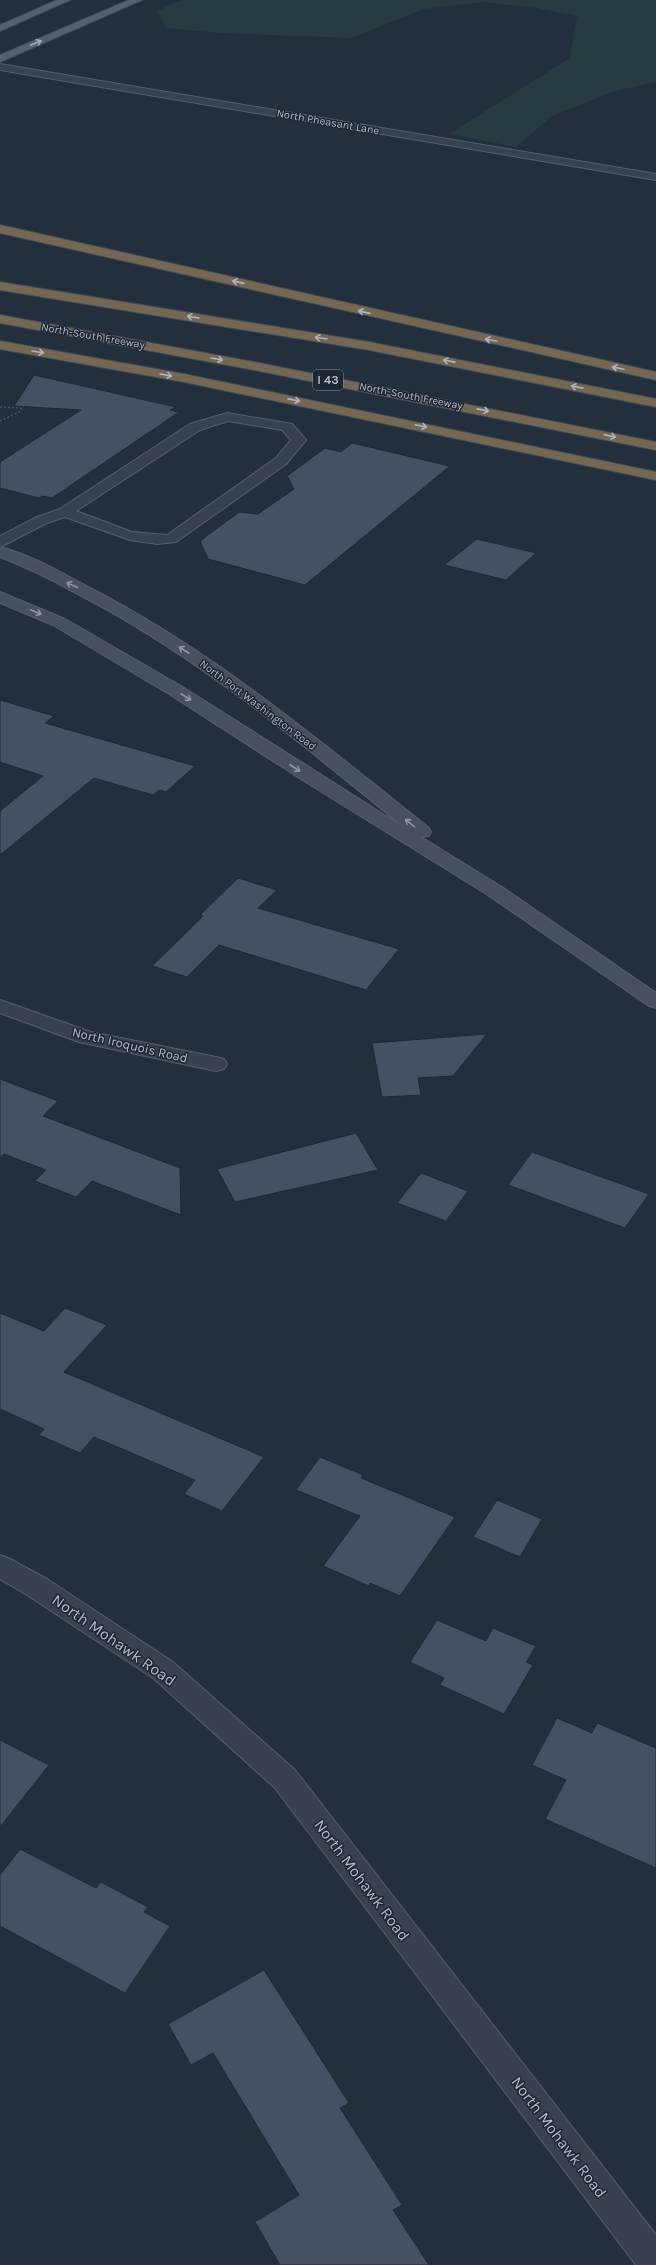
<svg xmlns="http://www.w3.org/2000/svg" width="656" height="2265" viewBox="0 0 656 2265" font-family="Karla,sans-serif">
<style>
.green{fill:#263c3f}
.building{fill:#455162;stroke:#1f2835}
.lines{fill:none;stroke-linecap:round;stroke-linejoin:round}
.lane-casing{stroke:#565f6c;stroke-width:2}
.street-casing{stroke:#565f6c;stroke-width:2}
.secondary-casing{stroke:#565f6c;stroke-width:2}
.primary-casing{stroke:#414a57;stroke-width:2}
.highway-casing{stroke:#434c59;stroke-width:2}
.path{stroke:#44595c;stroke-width:1.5;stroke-dasharray:2 2;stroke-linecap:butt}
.lane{fill:#38414e;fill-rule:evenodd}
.street{fill:#38414e;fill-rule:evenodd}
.secondary{fill:#465061;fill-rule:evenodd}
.primary{fill:#56606e;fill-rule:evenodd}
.highway{fill:#746855;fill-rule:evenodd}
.oneway{stroke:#a1aab7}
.oneway2{stroke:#aeb4bd}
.oneway3{stroke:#8e96a5}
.labels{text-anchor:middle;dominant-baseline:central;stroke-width:3;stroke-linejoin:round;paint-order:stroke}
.far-street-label{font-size:11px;fill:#b4bcc9;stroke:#1d2633}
.shield{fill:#1d2633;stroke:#878f9c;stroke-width:1}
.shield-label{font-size:12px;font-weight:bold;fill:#b4bcc9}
.street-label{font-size:13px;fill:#b4bcc9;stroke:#1d2633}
.near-street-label{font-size:16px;fill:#b4bcc9;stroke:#1d2633}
</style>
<rect width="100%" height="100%" fill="#242f3e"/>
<path class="green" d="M182 0H656V82L615 91 552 116 516 147 449 134 570 58 577 16 537 8 483 2 424 9 351 38 220 33 166 28 157 11Z"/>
<path class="building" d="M34 375 176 407 170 410 179 412 52 498 42 496 39 498 0 488V462L81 410 14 406Z
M352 443 450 466 305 585 208 559 200 541 239 512 258 514 294 489 287 476 325 448 341 452Z
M477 539 536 553 506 580 444 565Z
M0 700 54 716 45 723 195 766 166 792 159 790 153 795 94 778 0 855V811L43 776 0 762Z
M238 878 277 890 258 908 399 949 366 990 219 945 187 977 152 966 203 916 200 915Z
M487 1034 453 1076 418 1078 421 1095 382 1097 372 1043Z
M0 1079 58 1101 43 1116 180 1168 181 1215 92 1181 76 1197 35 1181 46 1170 4 1154 0 1158Z
M356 1133 378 1170 235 1202 217 1169Z
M532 1152 649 1194 625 1228 508 1185Z
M421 1173 468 1191 446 1221 397 1203Z
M65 1308 107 1325 64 1372 264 1457 222 1511 184 1494 195 1480 94 1437 80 1453 39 1435 44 1429 0 1409V1313L44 1331Z
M320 1457 363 1475 361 1478 455 1517 400 1596 370 1583 369 1586 323 1566 360 1516 296 1490Z
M497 1500 542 1519 520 1557 473 1537Z
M437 1620 486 1641 493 1628 536 1646 526 1662 533 1665 504 1714 440 1685 444 1678 410 1662Z
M557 1718 592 1733 597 1723 656 1748V1868L545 1819 566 1780 532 1765Z
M0 1740 49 1765 0 1827Z
M20 1849 96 1888 101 1882 148 1907 144 1912 170 1926 125 1993 0 1926V1875Z
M264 1970 349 2103 340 2108 402 2205 393 2210 429 2265H280L255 2222 299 2195 213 2053 191 2065 168 2024Z"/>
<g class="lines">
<g class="lane-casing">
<path id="lane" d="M227 413 292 424 306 440 286 464 176 542 157 544 130 540 65 517 47 523 0 547V536L37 517 60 509 190 424ZM228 421 282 430 291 440 276 458 167 535 132 532 76 511 200 430Z"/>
</g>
<g class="street-casing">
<path id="street" d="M0 64 656 174V180L0 70Z
M0 1000 91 1032 216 1057 224 1059 227 1064 224 1069 216 1071 79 1042 0 1013Z
M0 1555 10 1559 47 1579 173 1662 295 1770 656 2235V2265H636L275 1788 153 1678 27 1595 0 1579Z"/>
</g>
<g class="secondary-casing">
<path id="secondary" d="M0 547C31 555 60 572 88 587 213 651 320 741 429 828L431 832 429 836 421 837 502 887 656 993V1008L649 1006 488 895 304 781 169 694 53 625 0 603V592L65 619 181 686 405 828C300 743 197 655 76 593 52 580 26 567 0 557Z"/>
</g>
<g class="primary-casing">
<path id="primary" d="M57 0H70L0 31V25Z
M129 0H142L0 62V55Z"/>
</g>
<g class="highway-casing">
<path id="highway" d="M0 225 656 372V380L0 233Z
M0 282 369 342 656 399V407L369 350 0 290Z
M0 315 254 362 656 442V450L254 370 0 323Z
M0 341 184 374 656 472V480L184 382 0 349Z"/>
</g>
<path class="path" d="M0 407 21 408
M0 421 19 412 24 405"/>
<use href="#lane" class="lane"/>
<use href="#street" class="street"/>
<use href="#secondary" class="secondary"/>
<use href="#primary" class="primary"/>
<use href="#highway" class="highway"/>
</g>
<defs><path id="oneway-shaft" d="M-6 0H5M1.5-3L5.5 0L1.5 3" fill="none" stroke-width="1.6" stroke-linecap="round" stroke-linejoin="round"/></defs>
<use class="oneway" href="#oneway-shaft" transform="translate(36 43) rotate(-23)"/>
<g class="oneway2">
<use href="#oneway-shaft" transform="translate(238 282) rotate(-167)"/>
<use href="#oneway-shaft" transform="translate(364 312) rotate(-167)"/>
<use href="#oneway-shaft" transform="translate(193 317) rotate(-171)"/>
<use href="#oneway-shaft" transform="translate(321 338) rotate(-171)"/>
<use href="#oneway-shaft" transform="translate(491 340) rotate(-168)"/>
<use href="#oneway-shaft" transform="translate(38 352) rotate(9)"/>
<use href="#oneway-shaft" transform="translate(217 359) rotate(10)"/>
<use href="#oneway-shaft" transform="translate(449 361) rotate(-169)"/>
<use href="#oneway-shaft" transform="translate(618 368) rotate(-168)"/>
<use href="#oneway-shaft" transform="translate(166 375) rotate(10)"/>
<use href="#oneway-shaft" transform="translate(577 387) rotate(-169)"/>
<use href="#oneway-shaft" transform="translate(294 400) rotate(11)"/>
<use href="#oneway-shaft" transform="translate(483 410) rotate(11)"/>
<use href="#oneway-shaft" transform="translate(421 426) rotate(12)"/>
<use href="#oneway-shaft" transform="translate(610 436) rotate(12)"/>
</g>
<g class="oneway3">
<use href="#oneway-shaft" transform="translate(72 585) rotate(-155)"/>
<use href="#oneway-shaft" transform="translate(36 612) rotate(23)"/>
<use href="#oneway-shaft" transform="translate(184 650) rotate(-147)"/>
<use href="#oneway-shaft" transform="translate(186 697) rotate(33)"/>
<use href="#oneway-shaft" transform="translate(295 768) rotate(33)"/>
<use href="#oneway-shaft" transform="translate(410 823) rotate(-141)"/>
</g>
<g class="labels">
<g class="far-street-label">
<text transform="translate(328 122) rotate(10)">North Pheasant Lane</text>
<text transform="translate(93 336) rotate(10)">North-South Freeway</text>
<text transform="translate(411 396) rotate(11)">North-South Freeway</text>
<text transform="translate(258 705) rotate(37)">North Port Washington Road</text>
</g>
<rect class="shield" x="313" y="370" width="30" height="20" rx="3"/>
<g class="shield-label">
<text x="328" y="380">I 43</text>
</g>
<g class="street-label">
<text transform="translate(130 1045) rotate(13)">North Iroquois Road</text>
</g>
<g class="near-street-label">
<text transform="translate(114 1640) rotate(35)">North Mohawk Road</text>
<text transform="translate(362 1880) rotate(53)">North Mohawk Road</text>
<text transform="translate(559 2137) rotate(53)">North Mohawk Road</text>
</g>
</g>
</svg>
